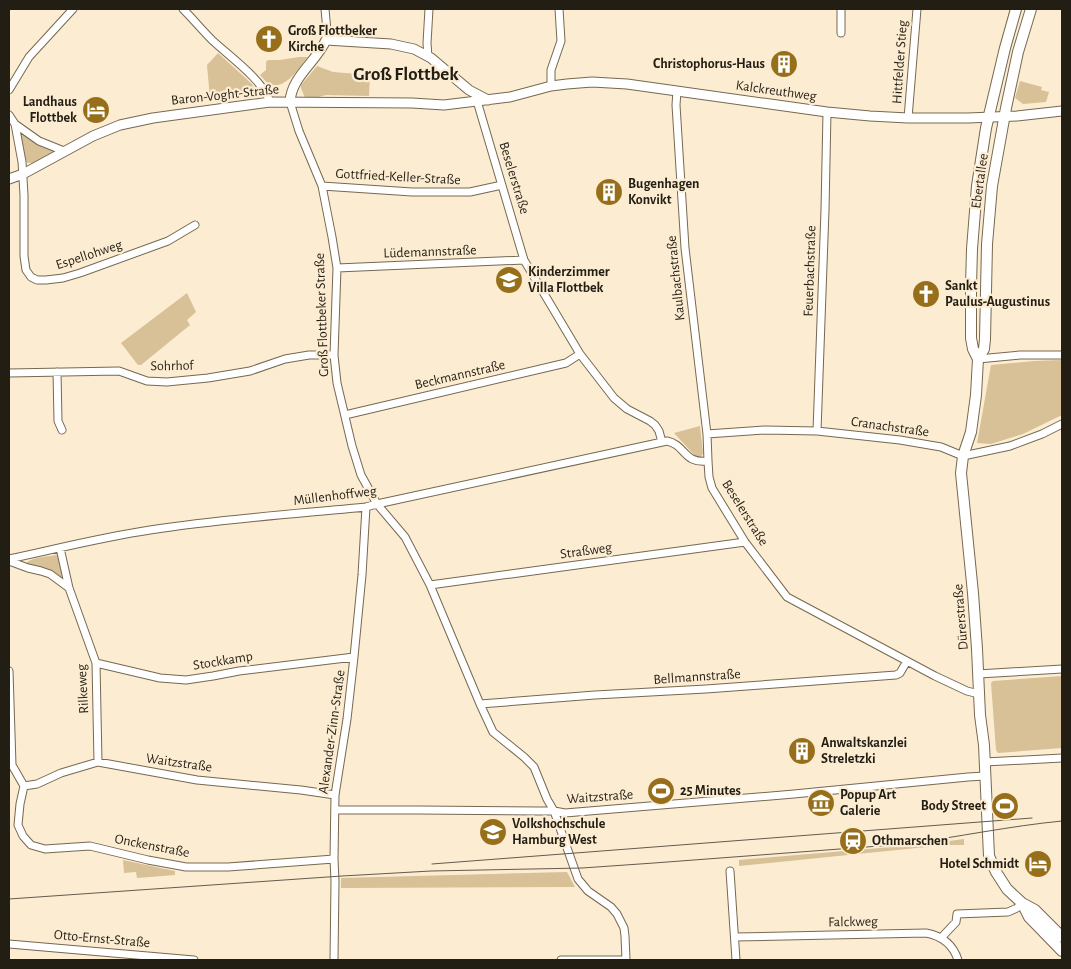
<svg xmlns="http://www.w3.org/2000/svg" width="1071" height="969" viewBox="0 0 1071 969" font-family="'Alegreya Sans',sans-serif">
<style>
.green{fill:#d8c097}
.lines{fill:none;stroke-linecap:round;stroke-linejoin:round}
.minor-casing{stroke:#766851;stroke-width:9}
.tertiary-casing{stroke:#766851;stroke-width:11}
.secondary-casing{stroke:#766851;stroke-width:12}
.minor{stroke:#fff;stroke-width:7}
.tertiary{stroke:#fff;stroke-width:9}
.secondary{stroke:#fff;stroke-width:10}
.tram{stroke:#635b4c;stroke-width:1}
.labels{text-anchor:middle;dominant-baseline:central;stroke-width:4.5;stroke-linejoin:round;paint-order:stroke}
.poi-label{font-size:14px;font-weight:bold;fill:#231e14;stroke:#fcecd2;text-anchor:start}
.street-label{font-size:14px;fill:#231e14;stroke:#fcecd2}
.district-label{font-size:19px;font-weight:bold;fill:#231e14;stroke:#fcecd2}
</style>
<rect width="100%" height="100%" fill="#fcecd2"/>
<path class="green" d="M218 53 252 84 255 90V91L247 95 210 99 207 65Z
M299 57H308C300 67 285 91 269 84 266 82 263 78 260 75L266 70V62L268 60H280Z
M317 66 333 72 370 75 369 96 326 95 315 98 314 99 305 98 301 88V85Z
M1020 81 1042 87 1041 90 1049 92 1046 102 1023 104 1015 98Z
M20 132 37 144 55 151 33 163H28L25 160Z
M187 293 196 312 187 320 190 325 141 365H138L121 343Z
M1062 360V415L1023 434 991 444 977 443 991 365 1034 361Z
M700 426 703 453 701 457 697 458 674 433Z
M56 555 58 556 63 579 26 565V563C33 557 46 557 56 555Z
M1062 676V748L998 753 996 750 991 683 993 681Z
M964 839V845H946L739 866V860L927 844Z
M123 860 175 871V875L137 878 136 872 124 873Z
M567 872 575 887 341 888V878Z"/>
<g class="lines">
<g class="minor-casing">
<path id="minor" d="M183 9C193 19 202 30 212 40 229 56 263 80 270 102
M325 9 327 31 326 40
M841 33V9
M428 57 427 43 429 9
M551 86V70L561 41 559 9
M9 90 29 57 73 9
M677 91 676 105 685 248 707 434 708 461
M477 101 524 260 580 354 614 398 627 409 650 421 655 425 659 431 662 442
M290 102 299 131 322 186 332 237 337 268 334 355 337 383 352 446 361 475 377 504 405 537 430 585 480 704 493 732 524 757 534 767 547 799 554 811 578 879 588 891 611 907 617 914 624 928 625 936 626 960
M9 115 15 124 22 162 24 195V256L26 270 31 277 37 280H46L63 278 80 273 168 241 195 225
M908 118 917 9
M15 124 39 141 64 151
M322 186 412 192H470L502 185
M337 268 524 260
M978 359 1020 355H1062
M57 372 58 421 62 430
M9 373 119 371 147 381 167 382 208 378 250 371 285 359 309 355H334
M345 415 566 363 580 354
M817 431 825 210 827 112
M707 434 765 430 817 431 900 440 941 447 963 456 1010 446 1042 434 1062 424
M60 548 69 588 96 663 98 762
M9 559C56 549 103 537 150 530 221 519 294 514 366 507L377 504 667 441C686 445 683 464 708 461L709 477 712 488 745 542 787 597 935 676 967 691 979 694
M9 561 28 568 41 571 50 574 69 588
M430 585 745 542
M96 663 160 678 186 680 213 676 239 671 354 657
M9 671 12 765 24 786
M978 674 1062 669
M480 704 595 695 706 689 896 675 900 673 907 661
M985 762 1062 758
M24 786 20 804 18 825 23 836 31 845 45 849 90 846 148 860 186 867H228L334 859
M24 786 37 784 61 773 98 762 197 780 301 790 335 795
M335 810H418L538 811H554L565 813 794 794 968 777 985 776
M730 871 736 960
M735 937 926 933C942 936 953 944 958 960
M941 938 956 922 957 914 1008 912 1017 908 1022 903
M9 944 194 960
M334 960 335 881 334 859 335 795 347 719 354 657 362 575 366 507
M561 960H626"/>
</g>
<g class="tertiary-casing">
<path id="tertiary" d="M290 102C291 77 317 61 326 40L391 44 414 49 431 58 469 90 488 100
M9 179 23 174 93 136 120 125 153 118 270 102 412 103 444 105 510 97 551 86 567 84 592 82 627 84 827 112 870 116 908 118H968L1017 116 1062 111"/>
</g>
<g class="secondary-casing">
<path id="secondary" d="M1016 9 1005 48 986 128 977 186 972 249 971 286V338L973 349 978 359 976 395 971 432 963 456 961 473 973 593 977 649 980 715 984 745 989 856 996 872 1007 889 1022 903 1035 910 1062 937
M978 359 984 349 985 339 987 244 992 186 1006 108 1018 52 1031 9
M1022 903 1029 917 1062 951"/>
</g>
<use href="#minor" class="minor"/>
<use href="#tertiary" class="tertiary"/>
<use href="#secondary" class="secondary"/>
<path class="tram" d="M432 864 1032 818
M9 899 342 876 431 871 582 868 654 863 906 844C958 837 1010 826 1062 821"/>
</g>
<defs>
<g id="church-disc" transform="scale(1.4375)"><circle r="9.5" fill="#976f1a" stroke="#fcecd2"/><path d="M-1.2-6h2.4v3.5h3.3v2.4h-3.3V6h-2.4V-.1h-3.3v-2.4h3.3Z" fill="#fff"/></g>
<g id="building-disc" transform="scale(1.4375)"><circle r="9.5" fill="#976f1a" stroke="#fcecd2"/><path d="M-4-6H4V6H1V3H-1V6H-4ZM-2.5-4.3h1.7v1.8h-1.7ZM.8-4.3h1.7v1.8H.8ZM-2.5-1h1.7V.8h-1.7ZM.8-1h1.7V.8H.8Z" fill="#fff"/></g>
<g id="hotel-disc" transform="scale(1.4375)"><circle r="9.5" fill="#976f1a" stroke="#fcecd2"/><path d="M-6-4.5h1.5V1H6V5H4.5V3h-9V5H-6ZM-4 0a1.8 1.8 0 1 1 3.6 0ZM.5 0V-2.5h3Q6-2.5 6 0Z" fill="#fff"/></g>
<g id="school-disc" transform="scale(1.4375)"><circle r="9.5" fill="#976f1a" stroke="#fcecd2"/><path d="M0-5L7-2L0 1L-7-2ZM-4 1L0 2.5L4 1V4Q0 6-4 4Z" fill="#fff"/></g>
<g id="stadium-disc" transform="scale(1.4375)"><circle r="9.5" fill="#976f1a" stroke="#fcecd2"/><path d="M0-5a6.5 5 0 1 0 0 10a6.5 5 0 1 0 0-10ZM-3.5-1.8h7v3.6h-7Z" fill="#fff"/></g>
<g id="museum-disc" transform="scale(1.4375)"><circle r="9.5" fill="#976f1a" stroke="#fcecd2"/><path d="M0-6L6-3V-2H-6V-3ZM-5-1h2V3h-2ZM-1-1h2V3h-2ZM3-1h2V3H3ZM-6 4H6V6H-6Z" fill="#fff"/></g>
<g id="university-disc" transform="scale(1.4375)"><circle r="9.5" fill="#976f1a" stroke="#fcecd2"/><path d="M0-5L7-2L0 1L-7-2ZM-4 1L0 2.5L4 1V4Q0 6-4 4Z" fill="#fff"/></g>
<g id="station-disc" transform="scale(1.4375)"><circle r="9.5" fill="#976f1a" stroke="#fcecd2"/><path d="M-3-6H3Q5-6 5-4V2Q5 4 3 4L4.5 6H3L1.5 4h-3L-3 6H-4.5L-3 4Q-5 4-5 2V-4Q-5-6-3-6ZM-3.5-4v3h7v-3ZM-3.5 1v1.5H-2V1ZM2 1v1.5H3.5V1Z" fill="#fff"/></g>
</defs>
<g fill-rule="evenodd">
<use href="#church-disc" x="269" y="39"/>
<use href="#building-disc" x="784" y="64"/>
<use href="#hotel-disc" x="96" y="110"/>
<use href="#building-disc" x="609" y="192"/>
<use href="#school-disc" x="509" y="280"/>
<use href="#church-disc" x="926" y="294"/>
<use href="#building-disc" x="802" y="751"/>
<use href="#stadium-disc" x="661" y="791"/>
<use href="#museum-disc" x="821" y="803"/>
<use href="#stadium-disc" x="1005" y="806"/>
<use href="#university-disc" x="493" y="832"/>
<use href="#station-disc" x="853" y="841"/>
<use href="#hotel-disc" x="1038" y="864"/>
</g>
<g class="labels">
<g class="poi-label">
<text x="288" y="31">Groß Flottbeker<tspan x="288" dy="16">Kirche</tspan></text>
<text x="765" y="64" text-anchor="end">Christophorus-Haus</text>
<text x="77" y="102" text-anchor="end">Landhaus<tspan x="77" dy="16">Flottbek</tspan></text>
<text x="628" y="184">Bugenhagen<tspan x="628" dy="16">Konvikt</tspan></text>
<text x="528" y="272">Kinderzimmer<tspan x="528" dy="16">Villa Flottbek</tspan></text>
<text x="945" y="286">Sankt<tspan x="945" dy="16">Paulus-Augustinus</tspan></text>
<text x="821" y="743">Anwaltskanzlei<tspan x="821" dy="16">Streletzki</tspan></text>
<text x="680" y="791">25 Minutes</text>
<text x="840" y="795">Popup Art<tspan x="840" dy="16">Galerie</tspan></text>
<text x="986" y="806" text-anchor="end">Body Street</text>
<text x="512" y="824">Volkshochschule<tspan x="512" dy="16">Hamburg West</tspan></text>
<text x="872" y="841">Othmarschen</text>
<text x="1019" y="864" text-anchor="end">Hotel Schmidt</text>
</g>
<g class="street-label">
<text transform="translate(900 62) rotate(-86)">Hittfelder Stieg</text>
<text transform="translate(776 91) rotate(8)">Kalckreuthweg</text>
<text transform="translate(225 95) rotate(-6)">Baron-Voght-Straße</text>
<text transform="translate(398 177) rotate(3)">Gottfried-Keller-Straße</text>
<text transform="translate(514 178) rotate(73)">Beselerstraße</text>
<text transform="translate(980 181) rotate(-82)">Ebertallee</text>
<text transform="translate(430 252) rotate(-2)">Lüdemannstraße</text>
<text transform="translate(89 255) rotate(-18)">Espellohweg</text>
<text transform="translate(810 271) rotate(-88)">Feuerbachstraße</text>
<text transform="translate(676 278) rotate(-96)">Kaulbachstraße</text>
<text transform="translate(322 315) rotate(-92)">Groß Flottbeker Straße</text>
<text transform="translate(172 366) rotate(-1)">Sohrhof</text>
<text transform="translate(460 375) rotate(-13)">Beckmannstraße</text>
<text transform="translate(890 427) rotate(8)">Cranachstraße</text>
<text transform="translate(335 496) rotate(-7)">Müllenhoffweg</text>
<text transform="translate(745 513) rotate(58)">Beselerstraße</text>
<text transform="translate(586 551) rotate(-8)">Straßweg</text>
<text transform="translate(961 617) rotate(-95)">Dürerstraße</text>
<text transform="translate(223 661) rotate(-9)">Stockkamp</text>
<text transform="translate(697 677) rotate(-4)">Bellmannstraße</text>
<text transform="translate(83 689) rotate(-93)">Rilkeweg</text>
<text transform="translate(332 732) rotate(-82)">Alexander-Zinn-Straße</text>
<text transform="translate(179 763) rotate(8)">Waitzstraße</text>
<text transform="translate(600 797) rotate(-4)">Waitzstraße</text>
<text transform="translate(152 846) rotate(11)">Onckenstraße</text>
<text transform="translate(853 922) rotate(-1)">Falckweg</text>
<text transform="translate(102 939) rotate(5)">Otto-Ernst-Straße</text>
</g>
<g class="district-label">
<text x="406" y="74">Groß Flottbek</text>
</g>
</g>
<rect width="1071" height="969" fill="none" stroke="#231e14" stroke-width="20"/>
</svg>
